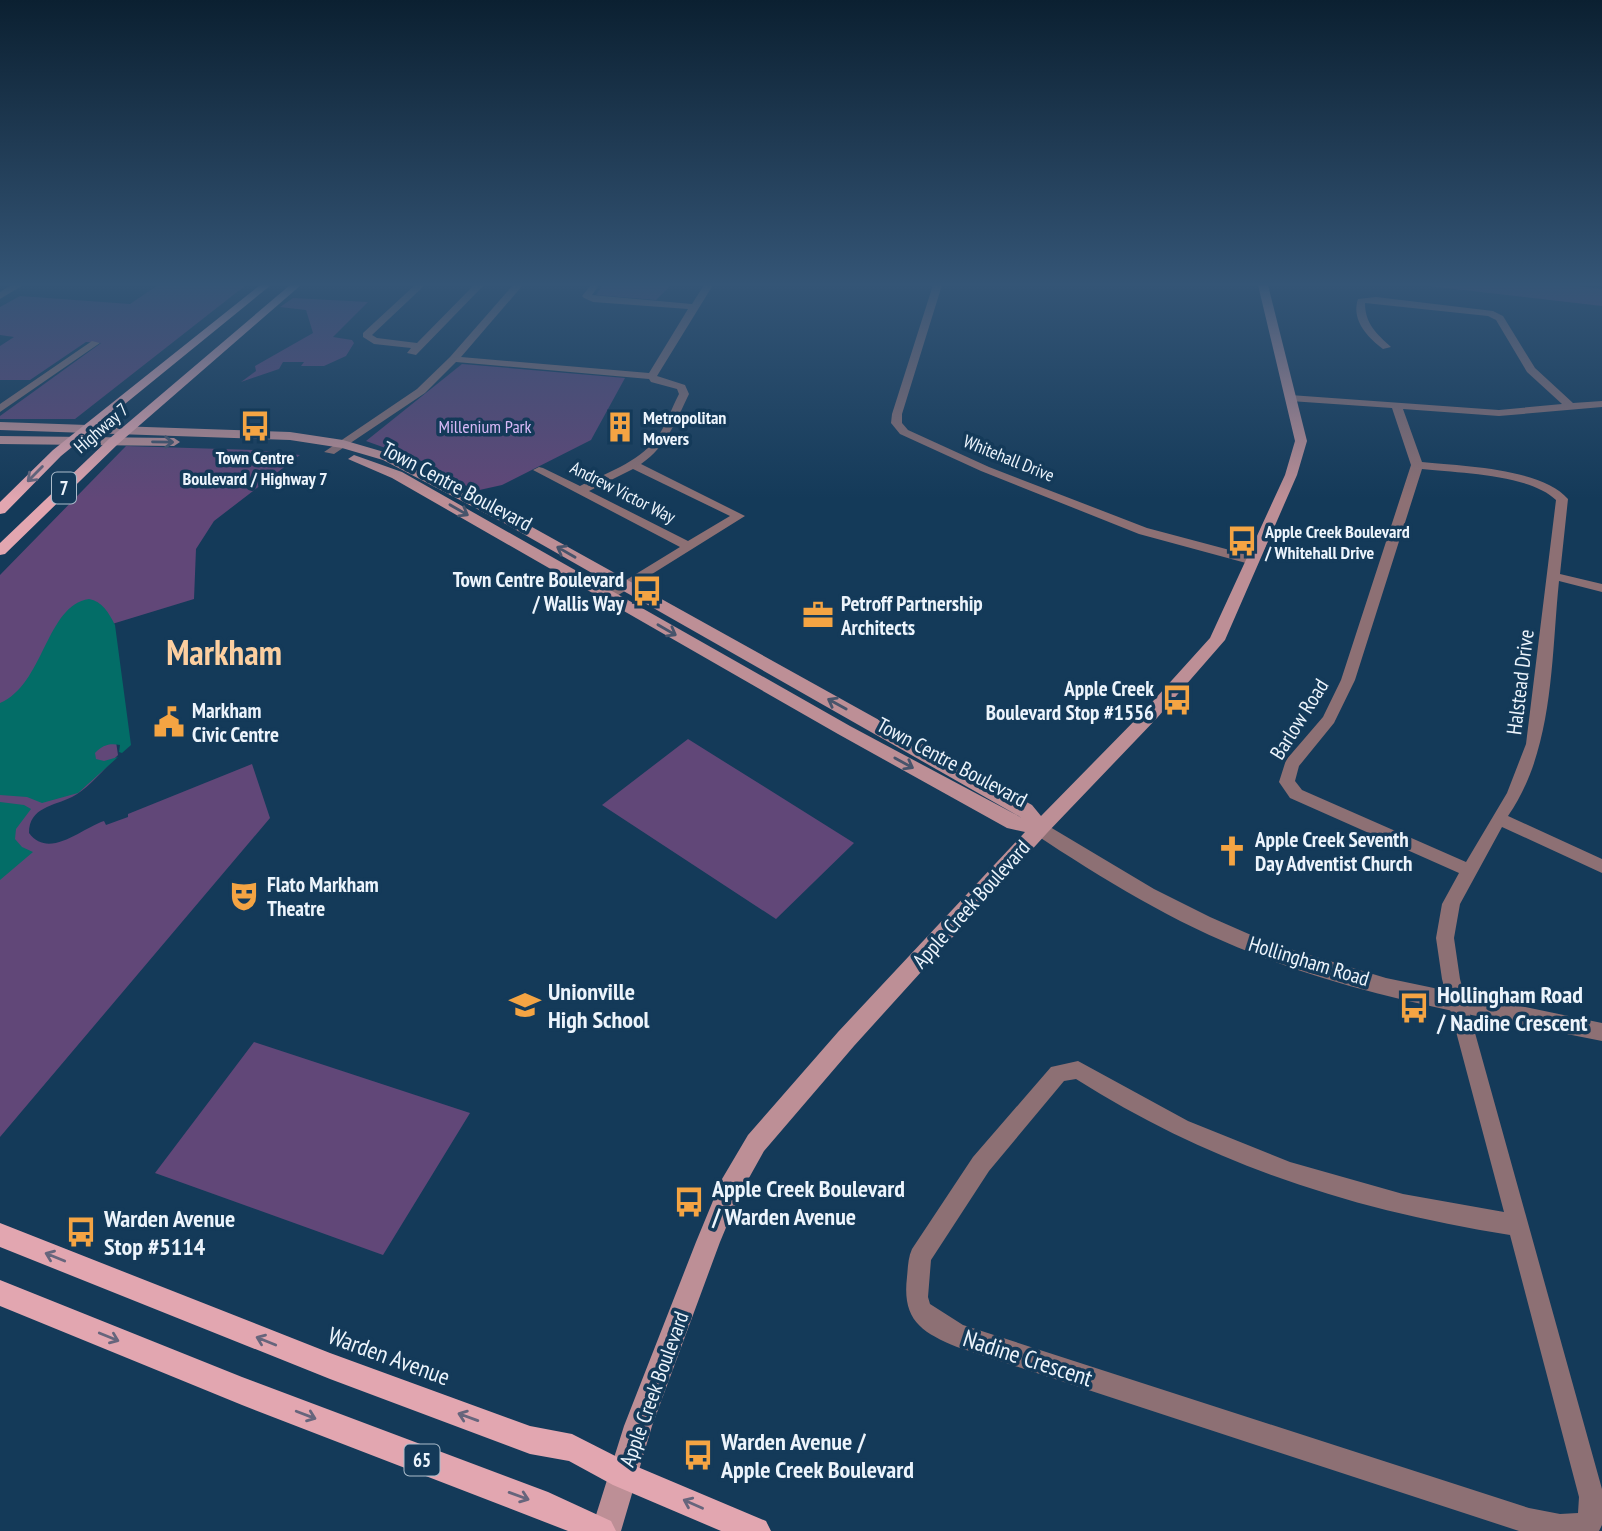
<svg xmlns="http://www.w3.org/2000/svg" width="1602" height="1531" viewBox="0 0 1602 1531" font-family="'PT Sans Narrow',sans-serif">
<style>
.green{fill:#614778}
.water{fill:#036d67}
.lines{fill:none;stroke-linecap:round;stroke-linejoin:round}
.minor{fill:#8d7074;fill-rule:evenodd}
.tertiary{fill:#8d7074;fill-rule:evenodd}
.secondary{fill:#bd8f96;fill-rule:evenodd}
.primary{fill:#e2a6b0;fill-rule:evenodd}
.oneway{stroke:#47546b}
.oneway2{stroke:#66657c}
.labels{text-anchor:middle;dominant-baseline:central;stroke-width:7;stroke-linejoin:round;paint-order:stroke}
.far-poi-label{font-size:18px;font-weight:bold;fill:#ecf4fc;stroke:#143a59;text-anchor:start}
.far-park-label{font-size:18px;fill:#d8b9f7;stroke:#143a59}
.far-street-label{font-size:18px;fill:#ecf4fc;stroke:#143a59}
.shield{fill:#143a59;stroke:#abbccb;stroke-width:2}
.shield-label{font-size:19px;font-weight:bold;fill:#ecf4fc}
.street-label{font-size:21px;fill:#ecf4fc;stroke:#143a59}
.poi-label{font-size:21px;font-weight:bold;fill:#ecf4fc;stroke:#143a59;text-anchor:start}
.near-poi-label{font-size:24px;font-weight:bold;fill:#ecf4fc;stroke:#143a59;text-anchor:start}
.near-street-label{font-size:24px;fill:#ecf4fc;stroke:#143a59}
.town-label{font-size:35px;font-weight:bold;fill:#fccfa0;stroke:#143a59}
</style>
<rect width="100%" height="100%" fill="#143a59"/>
<path class="green" d="M158 285H246L75 419H0V416L101 343 86 342 30 380H0V346L14 337 0 335V307L20 296 130 304Z
M603 285H671L656 300 596 295Z
M1420 285H1567L1602 289V306Z
M293 298 368 302 333 337 352 340 354 343 346 356 324 366H301L304 362H283L279 369 241 382 256 371 255 366 313 333 306 310 280 307Z
M462 364 625 378 591 440 502 485 475 491 427 463 366 441Z
M126 446 254 450 300 455 214 521 196 549 194 599 99 628 118 755C106 767 87 790 72 797 54 806 29 807 29 833 49 860 82 828 104 821L106 825 128 817V814L252 764 270 818 0 1137V575Z
M688 739 854 843 776 919 602 805Z
M254 1042 470 1113 383 1255 155 1173Z"/>
<path class="water" d="M89 599C102 601 109 613 115 625L131 745 122 753 119 752 120 745C109 743 103 745 95 753L96 759 104 761 118 757 78 793 42 803 27 797 0 795V703C44 685 46 605 89 599Z
M0 802 24 805 31 809 16 829 15 839 22 847 33 852 0 880Z"/>
<g class="lines">
<path class="minor" d="M415 285H425L372 335 377 338 417 343 474 285H484L416 355 407 353 411 348 374 344 363 337V333Z
M513 285H523L461 357 649 373 688 309 593 302 584 298 582 296 591 285H599L592 295 692 304 704 285H713L657 376 685 385 689 394C676 421 667 446 641 464L745 516 612 599H602L600 596 680 547 533 470 539 467 543 468 580 486C606 473 637 463 656 439 666 426 671 409 679 394L677 389 651 382 649 379 456 362 425 393 334 454 324 452 417 389 450 357ZM633 469 730 516 688 541 589 491Z
M933 285H942L902 414V423L908 430 989 467 1147 528 1256 557V563H1246L1139 534 981 471 900 434 891 423 892 414Z
M1376 297 1493 311 1503 316 1535 368 1573 403 1602 401V407L1499 416 1403 409 1422 462C1460 466 1542 468 1568 499L1560 574 1602 584V592L1559 581C1551 659 1554 750 1508 816L1602 859V873L1502 827 1460 904 1454 938 1460 979 1602 1489V1525L1599 1531H1519L957 1347C920 1332 902 1319 907 1277 908 1267 908 1258 912 1249L973 1157 1051 1067 1078 1061 1188 1121 1290 1162 1403 1194 1504 1212 1442 979 1436 938 1442 904 1459 873 1290 798 1279 782 1286 760 1323 717 1341 680 1411 465 1392 408 1290 401 1285 398 1290 395 1499 410 1562 404 1527 372 1496 320 1488 316 1365 303C1365 324 1377 334 1391 347L1383 349C1367 337 1351 320 1358 299ZM1422 469C1457 473 1530 474 1556 500L1526 744 1507 793 1466 862 1302 790 1295 781 1299 766 1334 723 1355 680ZM1076 1079C1212 1165 1352 1210 1510 1235L1579 1497 1578 1513 1560 1514 1529 1508 963 1325 930 1304 928 1297 931 1260 989 1171 1064 1081Z
M92 341 100 343 0 412V404Z"/>
<path class="tertiary" d="M11 285H23L0 299V292Z
M1040 821 1154 889 1210 917 1267 942 1386 978 1602 1023V1041C1484 1017 1364 998 1252 953 1174 923 1103 879 1033 833L1031 828 1033 823Z"/>
<path class="secondary" d="M1258 285H1268L1307 441 1297 475 1225 640 1157 718 1047 833 854 1046 764 1151 740 1194 720 1242 652 1426 621 1531H591L624 1426 696 1242 722 1179 748 1135 838 1032 1025 832 1007 828 838 734 392 478 348 459 354 455 402 472 850 726 1022 818 504 523 383 460 342 448 290 440 0 430V422L290 432 343 440 391 454 514 517 1032 805 1041 816 1145 710 1210 638 1285 475 1295 441Z
M0 436 174 438 180 442 174 446 0 444Z"/>
<path class="primary" d="M260 285H271L61 456 5 513 0 514V502L53 450Z
M290 285H301L118 444 5 554 0 555V543L110 438Z
M0 1223 330 1353 530 1426 572 1434 633 1465 766 1521 771 1531H721L613 1485 569 1461 530 1454 330 1379 0 1247Z
M0 1280 242 1377 548 1492 611 1521 616 1531H568L242 1405 0 1306Z"/>
</g>
<defs><path id="oneway-shaft" d="M-6 0H5M1.5-3L5.5 0L1.5 3" fill="none" stroke-width="1.6" stroke-linecap="round" stroke-linejoin="round" transform="scale(1.75)"/></defs>
<g class="oneway">
<use href="#oneway-shaft" transform="translate(163 442) rotate(1)"/>
<use href="#oneway-shaft" transform="translate(459 510) rotate(30)"/>
<use href="#oneway-shaft" transform="translate(566 552) rotate(-150)"/>
<use href="#oneway-shaft" transform="translate(667 630) rotate(30)"/>
<use href="#oneway-shaft" transform="translate(837 704) rotate(-151)"/>
<use href="#oneway-shaft" transform="translate(904 763) rotate(29)"/>
</g>
<g class="oneway2">
<use href="#oneway-shaft" transform="translate(35 474) rotate(135)"/>
<use href="#oneway-shaft" transform="translate(55 1257) rotate(-158)"/>
<use href="#oneway-shaft" transform="translate(109 1337) rotate(22)"/>
<use href="#oneway-shaft" transform="translate(266 1341) rotate(-158)"/>
<use href="#oneway-shaft" transform="translate(306 1415) rotate(21)"/>
<use href="#oneway-shaft" transform="translate(468 1417) rotate(-160)"/>
<use href="#oneway-shaft" transform="translate(519 1496) rotate(20)"/>
<use href="#oneway-shaft" transform="translate(693 1504) rotate(-156)"/>
</g>
<linearGradient id="sky" x2="0" y2="1"><stop stop-color="#0b2031"/><stop offset="0.57" stop-color="#345576"/><stop offset="1" stop-color="#345576" stop-opacity="0"/></linearGradient>
<rect width="1602" height="499" fill="url(#sky)"/>
<defs>
<g id="bus-bare" transform="scale(2.415)"><path d="M-5-6H5V4H4V6H2V4H-2V6H-4V4H-5ZM-3.5-4V0h7V-4ZM-3.5 1.2v1.5H-2V1.2ZM2 1.2v1.5H3.5V1.2Z" fill="#f4a443" stroke="#143a59" stroke-width="2.5" paint-order="stroke"/></g>
<g id="building-bare" transform="scale(2.415)"><path d="M-4-6H4V6H1V3H-1V6H-4ZM-2.5-4.3h1.7v1.8h-1.7ZM.8-4.3h1.7v1.8H.8ZM-2.5-1h1.7V.8h-1.7ZM.8-1h1.7V.8H.8Z" fill="#f4a443" stroke="#143a59" stroke-width="2.5" paint-order="stroke"/></g>
<g id="office-bare" transform="scale(2.415)"><path d="M-6-3h4V-5.5h4V-3h4V5H-6ZM-1-4.5V-3h2v-1.5ZM-6 0V1H6V0Z" fill="#f4a443" stroke="#143a59" stroke-width="2.5" paint-order="stroke"/></g>
<g id="civic-bare" transform="scale(2.415)"><path d="M-.6-6.5H3V-4.5H.6V-3L4-1V1h2V6H-6V1h2V-1L-.6-3ZM-1.2 2.5V6h2.4V2.5Z" fill="#f4a443" stroke="#143a59" stroke-width="2.5" paint-order="stroke"/></g>
<g id="church-bare" transform="scale(2.415)"><path d="M-1.2-6h2.4v3.5h3.3v2.4h-3.3V6h-2.4V-.1h-3.3v-2.4h3.3Z" fill="#f4a443" stroke="#143a59" stroke-width="2.5" paint-order="stroke"/></g>
<g id="theatre-bare" transform="scale(2.415)"><path d="M-5-5.5Q0-4 5-5.5V0Q5 5 0 6Q-5 5-5 0ZM-3.3-2.5H-1v1.5H-3.3ZM1-2.5H3.3v1.5H1ZM-2.8 1Q0 5.5 2.8 1Z" fill="#f4a443" stroke="#143a59" stroke-width="2.5" paint-order="stroke"/></g>
<g id="school-bare" transform="scale(2.415)"><path d="M0-5L7-2L0 1L-7-2ZM-4 1L0 2.5L4 1V4Q0 6-4 4Z" fill="#f4a443" stroke="#143a59" stroke-width="2.5" paint-order="stroke"/></g>
</defs>
<g fill-rule="evenodd">
<use href="#bus-bare" x="255" y="426"/>
<use href="#building-bare" x="620" y="427"/>
<use href="#bus-bare" x="1242" y="541"/>
<use href="#bus-bare" x="647" y="591"/>
<use href="#office-bare" x="818" y="615"/>
<use href="#bus-bare" x="1177" y="700"/>
<use href="#civic-bare" x="169" y="722"/>
<use href="#church-bare" x="1232" y="851"/>
<use href="#theatre-bare" x="244" y="896"/>
<use href="#school-bare" x="525" y="1005"/>
<use href="#bus-bare" x="1414" y="1008"/>
<use href="#bus-bare" x="689" y="1202"/>
<use href="#bus-bare" x="81" y="1232"/>
<use href="#bus-bare" x="698" y="1455"/>
</g>
<g class="labels">
<g class="far-poi-label">
<text x="643" y="417">Metropolitan<tspan x="643" dy="21">Movers</tspan></text>
<text x="255" y="457" text-anchor="middle">Town Centre<tspan x="255" dy="21">Boulevard / Highway 7</tspan></text>
<text x="1265" y="531">Apple Creek Boulevard<tspan x="1265" dy="21">/ Whitehall Drive</tspan></text>
</g>
<g class="far-park-label">
<text x="485" y="426">Millenium Park</text>
</g>
<g class="far-street-label">
<text transform="translate(101 428) rotate(-41)">Highway 7</text>
<text transform="translate(1009 458) rotate(22)">Whitehall Drive</text>
<text transform="translate(623 492) rotate(27)">Andrew Victor Way</text>
</g>
<g class="shield">
<rect x="52" y="472.5" width="24" height="31" rx="5"/>
<rect x="404.5" y="1444.5" width="35" height="31" rx="5"/>
</g>
<g class="shield-label">
<text x="64" y="488">7</text>
<text x="422" y="1460">65</text>
</g>
<g class="street-label">
<text transform="translate(457 486) rotate(28)">Town Centre Boulevard</text>
<text transform="translate(1520 682) rotate(-83)">Halstead Drive</text>
<text transform="translate(1299 719) rotate(-58)">Barlow Road</text>
<text transform="translate(952 762) rotate(28)">Town Centre Boulevard</text>
<text transform="translate(971 904) rotate(-48)">Apple Creek Boulevard</text>
<text transform="translate(1309 961) rotate(17)">Hollingham Road</text>
<text transform="translate(654 1389) rotate(-70)">Apple Creek Boulevard</text>
</g>
<g class="poi-label">
<text x="624" y="579" text-anchor="end">Town Centre Boulevard<tspan x="624" dy="24">/ Wallis Way</tspan></text>
<text x="841" y="603">Petroff Partnership<tspan x="841" dy="24">Architects</tspan></text>
<text x="1154" y="688" text-anchor="end">Apple Creek<tspan x="1154" dy="24">Boulevard Stop #1556</tspan></text>
<text x="192" y="710">Markham<tspan x="192" dy="24">Civic Centre</tspan></text>
<text x="1255" y="839">Apple Creek Seventh<tspan x="1255" dy="24">Day Adventist Church</tspan></text>
<text x="267" y="884">Flato Markham<tspan x="267" dy="24">Theatre</tspan></text>
</g>
<g class="near-poi-label">
<text x="548" y="991">Unionville<tspan x="548" dy="28">High School</tspan></text>
<text x="1437" y="994">Hollingham Road<tspan x="1437" dy="28">/ Nadine Crescent</tspan></text>
<text x="712" y="1188">Apple Creek Boulevard<tspan x="712" dy="28">/ Warden Avenue</tspan></text>
<text x="104" y="1218">Warden Avenue<tspan x="104" dy="28">Stop #5114</tspan></text>
<text x="721" y="1441">Warden Avenue /<tspan x="721" dy="28">Apple Creek Boulevard</tspan></text>
</g>
<g class="near-street-label">
<text transform="translate(389 1356) rotate(20)">Warden Avenue</text>
<text transform="translate(1028 1358) rotate(18)">Nadine Crescent</text>
</g>
<g class="town-label">
<text x="224" y="652">Markham</text>
</g>
</g>
</svg>
